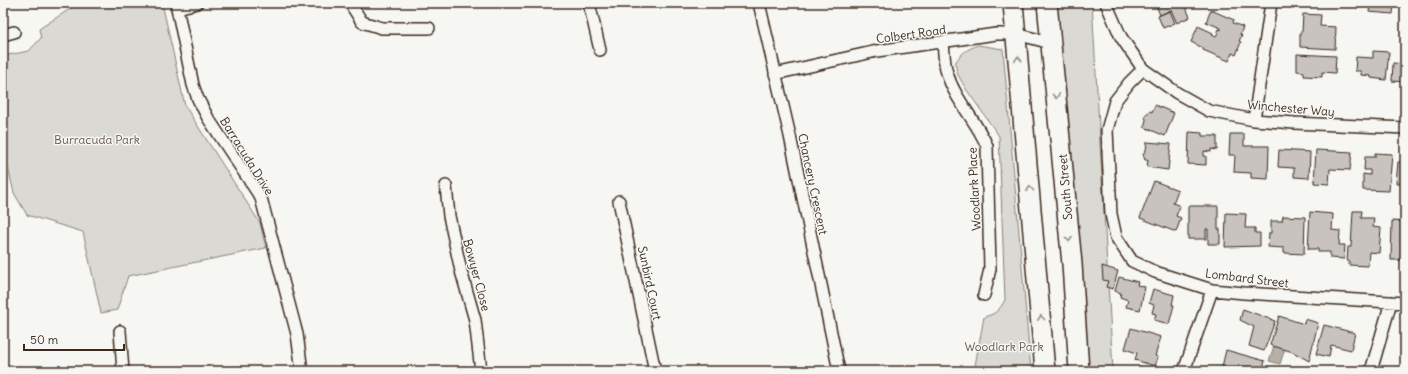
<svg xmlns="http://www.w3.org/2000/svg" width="1408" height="374" viewBox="0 0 1408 374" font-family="Delius,sans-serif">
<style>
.green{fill:#dad9d3;stroke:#8a8278}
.water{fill:#b6b0a9;stroke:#857a71}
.building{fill:#c8c3be;stroke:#3b2a1e}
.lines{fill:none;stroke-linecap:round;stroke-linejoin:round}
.minor-casing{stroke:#3b2a1e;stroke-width:14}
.trunk-casing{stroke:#3b2a1e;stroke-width:22}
.minor{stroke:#f6f6f2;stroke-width:11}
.trunk{stroke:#f6f6f2;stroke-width:19}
.oneway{stroke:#989088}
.labels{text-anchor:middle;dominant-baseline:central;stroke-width:3;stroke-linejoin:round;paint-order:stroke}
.street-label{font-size:12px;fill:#3b2a1e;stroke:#f6f6f2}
.park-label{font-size:12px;fill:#63564b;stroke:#f6f6f2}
</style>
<rect width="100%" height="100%" fill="#f6f6f2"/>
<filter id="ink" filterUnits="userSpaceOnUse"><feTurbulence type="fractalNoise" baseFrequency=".025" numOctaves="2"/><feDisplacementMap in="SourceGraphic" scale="8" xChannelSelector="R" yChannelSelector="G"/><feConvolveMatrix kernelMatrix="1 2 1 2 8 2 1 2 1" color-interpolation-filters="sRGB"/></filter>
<g filter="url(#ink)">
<path class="green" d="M79 3H162L185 106 260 223 266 248 128 276 117 310 101 313 83 232 27 215 14 193 3 146V56L29 51 41 38 39 29Z
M1056 3H1092L1113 371H1089Z
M978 45 1003 49 1031 371H974L984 317C995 314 999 311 1005 300L999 136 966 89 958 75 955 63C962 52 966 50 978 45Z"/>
<path class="water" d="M1276 340 1286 345 1280 364 1269 361Z"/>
<path class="building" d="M1155 3H1184L1190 17 1177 23 1171 10 1160 15Z
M1305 3H1340V6L1305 5Z
M1365 3H1394L1393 14 1369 12 1370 4Z
M1211 10 1234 20 1233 23 1243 27 1240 35H1242L1239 41 1241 42 1236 55 1232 53 1229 61 1203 50V48L1191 42 1198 26 1213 33 1212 35 1216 37 1219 29 1221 30V28L1206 22Z
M1170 11 1175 23 1163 28 1158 16Z
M1303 14 1321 15 1320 26 1336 27 1335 49 1300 47V32H1302Z
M1373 51 1389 52 1386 80 1371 78V76L1361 75V71H1355L1356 57 1373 58Z
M1297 54 1336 56 1335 73 1322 72V77L1304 76V72L1297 71Z
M1405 62V82L1392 81 1393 63 1405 64Z
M1155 105 1174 113 1165 136 1144 127 1146 120 1145 115 1150 111 1152 112Z
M1189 132 1202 133V136H1217V150L1211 149V152L1204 151V156H1206V165L1188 164Z
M1230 134H1244V146H1269L1268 179 1251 178V173L1234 172 1235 155H1229Z
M1147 142 1171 144 1168 170 1147 167 1148 160H1145L1143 154 1146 150Z
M1279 150 1310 152 1309 178 1294 177V168L1278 167Z
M1316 150 1352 152 1350 170 1330 169 1329 184 1314 183Z
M1375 153 1392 154 1389 191 1363 190V174L1370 175V170H1364L1365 157H1375Z
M1398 162H1405V183H1396Z
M1154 181 1178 190 1173 203 1180 206 1176 216 1181 218 1176 232 1140 218Z
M1188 206H1218V229H1220V244H1208V229H1206V239H1188Z
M1353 211H1362L1361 218H1374L1373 227 1381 228 1379 253 1369 252 1368 266 1349 265V261H1347L1348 247H1351Z
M1310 212 1333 214 1332 230 1340 231 1339 245H1345L1344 259 1330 258V252H1318V249H1308Z
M1226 213 1246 214 1245 228H1255V233H1260V246L1225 247Z
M1283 216 1305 217 1304 254 1284 253V248L1268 247 1269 233H1271V221H1282Z
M1392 221 1405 222V260H1391Z
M1102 266 1118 271 1113 289 1106 287 1108 281 1103 280Z
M1119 277 1138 282 1137 285 1145 287 1140 310 1126 307 1128 300 1120 297 1121 293 1115 291Z
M1153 289 1174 295 1172 305H1174L1169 324 1154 320 1156 314 1152 313 1154 305 1149 303Z
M1243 309 1275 321 1264 351 1249 346 1254 327 1240 320Z
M1279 316 1304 324 1305 319 1318 323 1309 361 1293 352 1270 345Z
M1324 325 1355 333 1351 350 1331 345 1329 357 1316 354Z
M1131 328 1161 337 1155 356 1158 357 1155 366 1135 360 1137 353 1125 349Z
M1226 350 1265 361 1262 371H1221Z"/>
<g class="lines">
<g class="minor-casing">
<path id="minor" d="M176 3 193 85 198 99 208 118 261 198 297 334 302 371
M350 3 362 22 382 28H429
M589 3 600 50
M759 3 790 136 839 371
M1106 3 1121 37 1143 69 1177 93 1209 111 1254 120 1294 123 1405 128
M177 8 197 3
M3 35 14 32
M943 42C944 52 944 64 947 73 955 100 976 120 987 146L990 269 984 295
M1143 69 1129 83 1115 101 1107 130 1111 214 1116 237 1132 261 1155 272 1212 290 1244 293 1405 303
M775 74 877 51 996 34H1016L1051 43
M1254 120 1271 3
M446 186 449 216 461 271 475 320 481 371
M619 201 655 371
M120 331 123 371
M1184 371 1212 290
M1371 371 1391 302"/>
</g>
<g class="trunk-casing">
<path id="trunk" d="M1013 3 1045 371
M1047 3 1072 264 1079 371"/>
</g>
<use href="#minor" class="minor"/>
<use href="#trunk" class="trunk"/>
</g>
<defs><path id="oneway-chevron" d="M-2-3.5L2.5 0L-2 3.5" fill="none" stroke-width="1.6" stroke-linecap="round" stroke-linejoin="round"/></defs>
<g class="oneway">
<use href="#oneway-chevron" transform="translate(1018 59) rotate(-95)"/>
<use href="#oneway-chevron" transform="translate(1056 96) rotate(85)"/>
<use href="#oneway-chevron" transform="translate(1030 189) rotate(-95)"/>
<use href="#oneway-chevron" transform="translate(1069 239) rotate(85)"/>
<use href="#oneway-chevron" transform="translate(1041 318) rotate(-95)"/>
</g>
</g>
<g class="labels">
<g class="street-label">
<text transform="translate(911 34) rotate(-8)">Colbert Road</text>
<text transform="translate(1291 108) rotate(5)">Winchester Way</text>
<text transform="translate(247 156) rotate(58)">Barracuda Drive</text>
<text transform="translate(813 184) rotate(78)">Chancery Crescent</text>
<text transform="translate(1065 187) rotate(-95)">South Street</text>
<text transform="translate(974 189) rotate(-93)">Woodlark Place</text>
<text transform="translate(477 275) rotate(75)">Bowyer Close</text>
<text transform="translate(1247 278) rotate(7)">Lombard Street</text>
<text transform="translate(650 283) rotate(78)">Sunbird Court</text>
</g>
<g class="park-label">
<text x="97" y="139">Burracuda Park</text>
<text x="1004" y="346">Woodlark Park</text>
</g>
</g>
<rect width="1408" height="374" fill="none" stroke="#f6f6f2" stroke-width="16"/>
<rect x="8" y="8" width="1392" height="358" fill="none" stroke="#3b2a1e" stroke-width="1.5" filter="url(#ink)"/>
<path d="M24 344v6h100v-6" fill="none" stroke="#3b2a1e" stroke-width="2"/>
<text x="30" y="344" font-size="12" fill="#3b2a1e" stroke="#f6f6f2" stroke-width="3" paint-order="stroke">50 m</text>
</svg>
